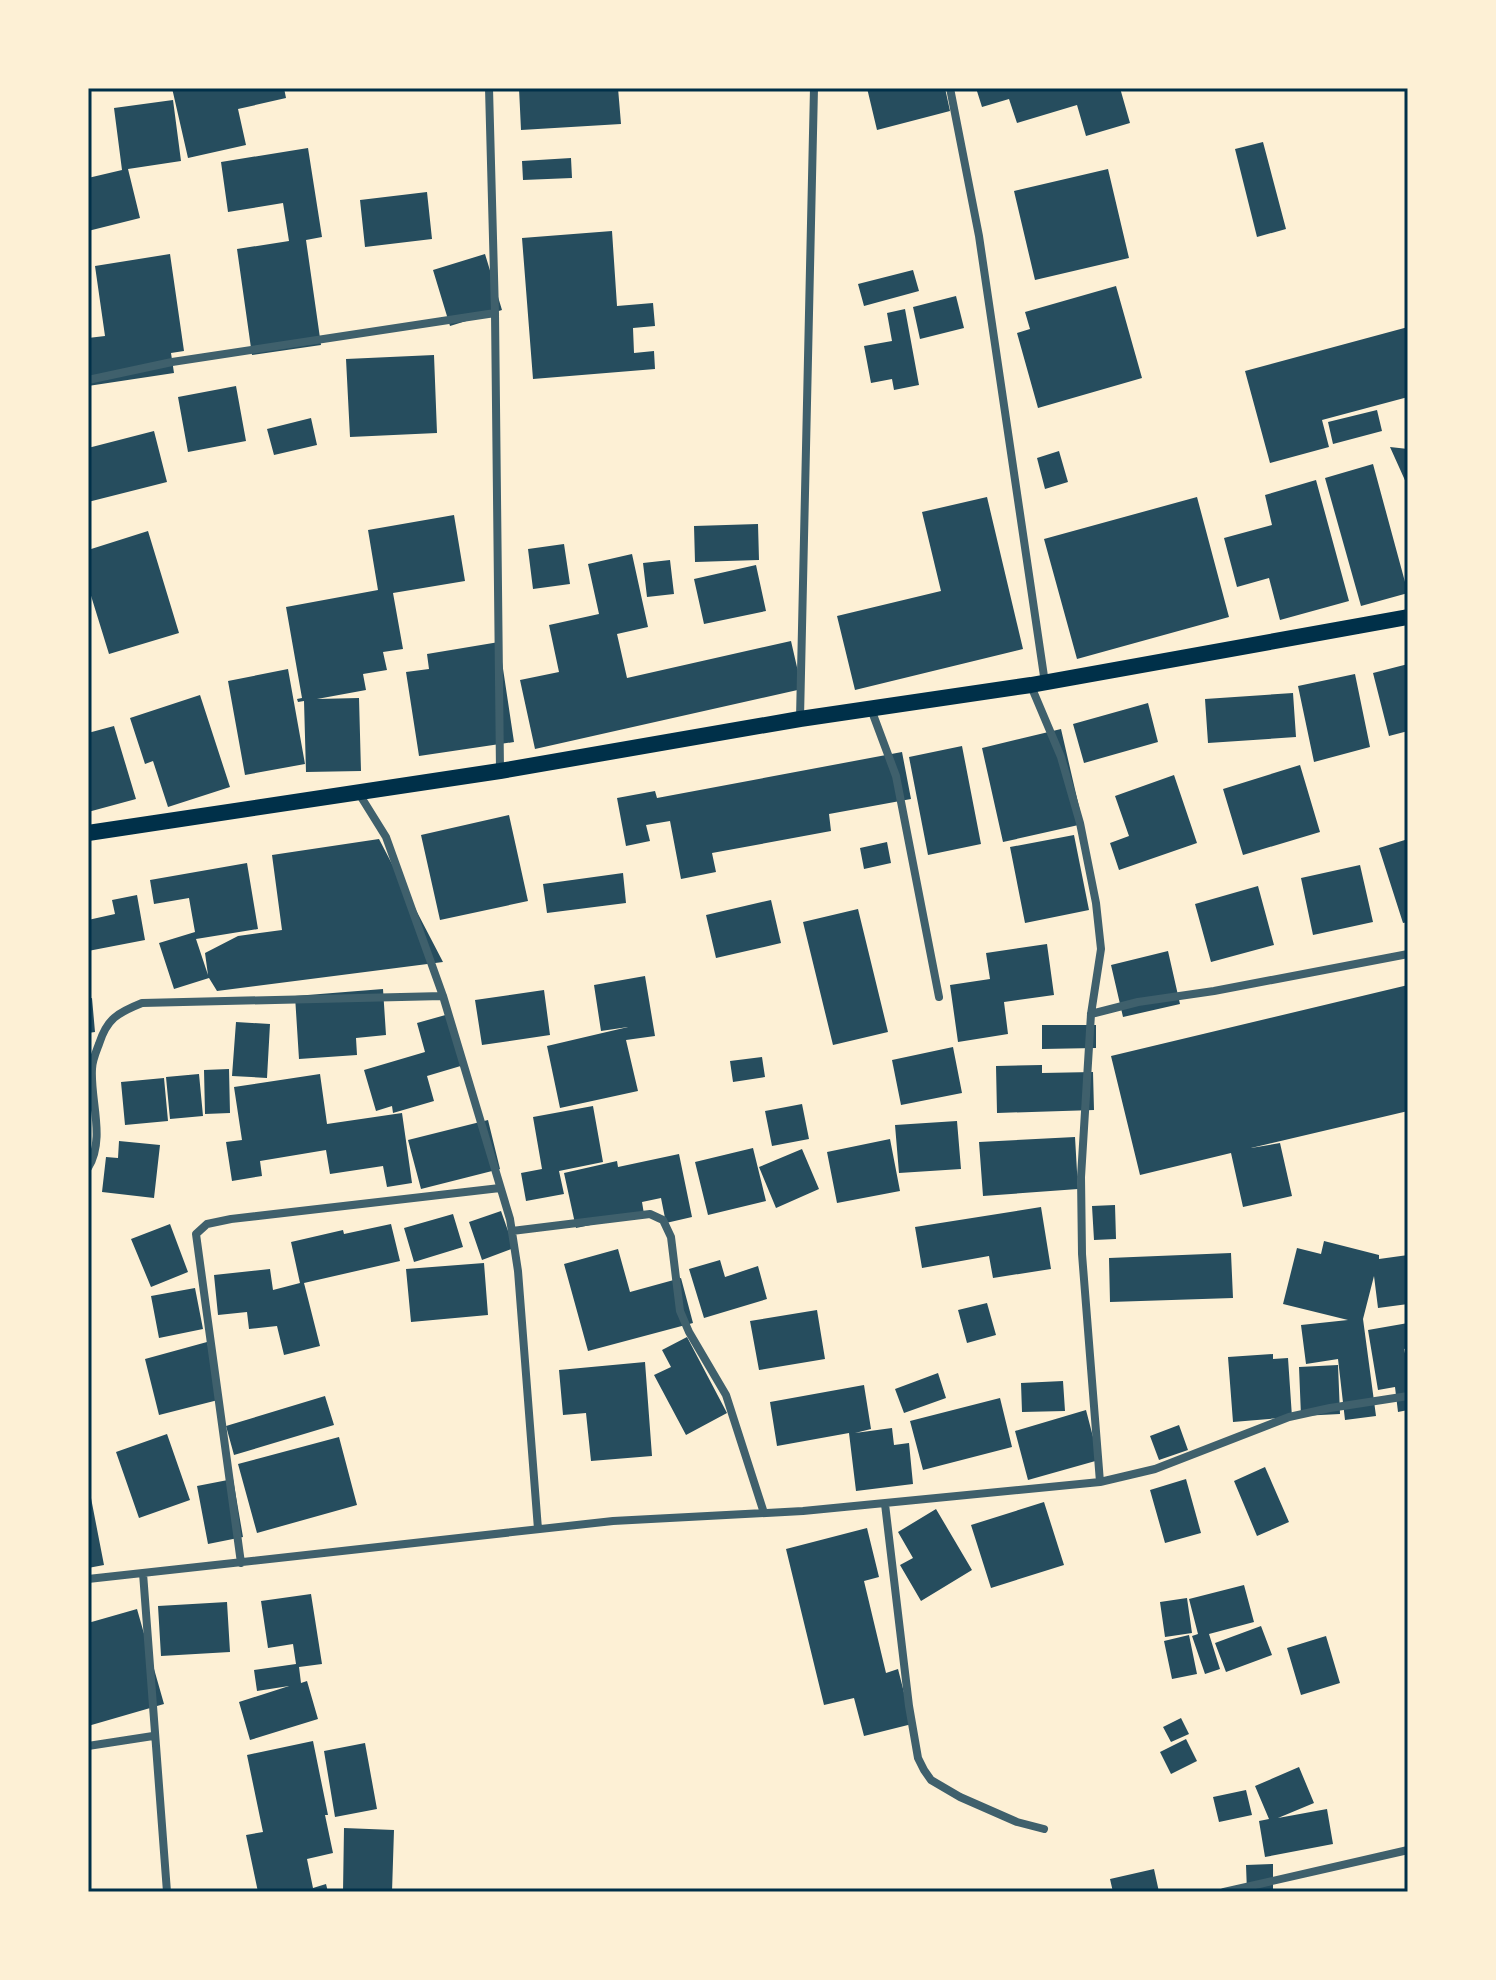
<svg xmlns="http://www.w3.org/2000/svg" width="1496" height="1980" viewBox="0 0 1496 1980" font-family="Merriweather,serif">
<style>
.building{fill:#264d5e}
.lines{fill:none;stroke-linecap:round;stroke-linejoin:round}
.minor{stroke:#3f606c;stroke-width:8}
.secondary{stroke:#003049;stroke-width:16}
.neatline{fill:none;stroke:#003049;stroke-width:3}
</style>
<rect width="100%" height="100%" fill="#fdf0d5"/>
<path class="building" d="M172 88H284L286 98 238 109 246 145 188 158Z
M519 88H618L621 124 521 130Z
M867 88H945L950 111 877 130Z
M976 88H1120L1130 123 1086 136 1077 105 1017 123 1009 99 982 107Z
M173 100 181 161 128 169 140 218 88 231V178L122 170 114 108Z
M1263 142 1286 229 1257 237 1235 149Z
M308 148 322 237 306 240 321 345 252 355 237 249 289 241 283 203 228 212 221 162Z
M571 158 572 178 523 180 522 161Z
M1108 169 1129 258 1035 280 1014 191Z
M427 192 432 239 365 247 360 200Z
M612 231 617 306 653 303 655 326 633 328 634 353 654 351 655 369 533 379 522 238Z
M170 254 184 351 171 353 174 373 88 386V338L105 336 95 266Z
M485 254 502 310 450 326 433 270Z
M913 270 919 291 864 306 858 284Z
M1116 286 1142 378 1038 408 1017 333 1030 329 1025 312Z
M956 296 964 328 920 339 913 307Z
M905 309 919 385 894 390 892 379 871 383 864 346 892 341 887 313Z
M1408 327V397L1322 420 1329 447 1270 463 1245 371Z
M434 355 437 433 350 437 346 359Z
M236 386 246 441 188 452 178 397Z
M1377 410 1382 431 1333 444 1328 422Z
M311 418 317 445 274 455 267 429Z
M154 431 167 482 88 502V448Z
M1390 447 1408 449V487Z
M1059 451 1068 482 1045 489 1037 458Z
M1373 464 1408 593 1361 606 1325 478Z
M1316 480 1349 601 1280 620 1269 578 1237 587 1224 538 1272 525 1265 495Z
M987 497 1023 649 855 690 837 616 941 591 922 512Z
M1197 497 1229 617 1077 659 1044 539Z
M454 515 465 581 393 593 403 649 383 652 387 670 363 674 366 690 317 699 359 698 361 771 306 772 304 701 298 702 297 699 302 698 286 607 378 590 368 530Z
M758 524 759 560 695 562 694 526Z
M148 531 179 633 109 654 88 586V550Z
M564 544 570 584 533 589 528 549Z
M632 554 648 627 617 634 627 678 791 641 802 689 535 749 520 680 559 672 549 625 599 614 588 564Z
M670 560 674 594 647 597 643 563Z
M756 565 766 611 704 624 694 579Z
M499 642 514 742 419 756 406 672 429 669 427 654Z
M1408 664V731L1389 736 1373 673Z
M288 669 305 764 245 775 228 681Z
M1355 674 1370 747 1314 762 1298 686Z
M1293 693 1296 737 1208 743 1205 699Z
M200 695 230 787 168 807 153 761 145 764 130 718Z
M1148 703 1158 742 1084 763 1073 724Z
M114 726 136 799 88 812V733Z
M1061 729 1083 824 1003 842 982 748Z
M962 746 981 844 928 855 909 757Z
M902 752 911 799 829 814 831 831 712 853 716 872 681 879 670 821 646 825 650 841 626 846 617 798 655 791 657 798Z
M1300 765 1320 832 1243 855 1223 789Z
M1174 775 1197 843 1119 870 1110 843 1129 836 1115 796Z
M509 815 528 901 440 920 421 835Z
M1074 835 1089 910 1025 923 1010 847Z
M379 839 443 962 217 991 209 978 174 989 159 943 195 932 189 898 154 904 150 880 247 863 258 929 196 939 208 975 205 953 238 936 282 930 272 855Z
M1408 839V922L1403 923 1379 848Z
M887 842 891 863 864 869 860 848Z
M1360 865 1373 922 1313 935 1301 878Z
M623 873 626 903 547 913 543 884Z
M1258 886 1274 945 1211 962 1195 904Z
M137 895 145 940 88 951V920L115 914 112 900Z
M771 900 781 943 716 958 706 915Z
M858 909 888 1032 833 1045 803 922Z
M1047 944 1054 995 1004 1002 1008 1034 958 1042 950 985 990 979 986 953Z
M1168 951 1180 1004 1123 1017 1111 965Z
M645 976 655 1036 626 1040 638 1091 560 1108 547 1046 628 1027 601 1031 594 985Z
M1408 985V1111L1251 1148 1280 1143 1292 1196 1243 1207 1231 1153 1140 1175 1111 1056Z
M383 989 386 1035 356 1038 357 1055 299 1059 295 996Z
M544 990 550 1035 482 1045 475 1000Z
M92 998 95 1032 88 1033V999Z
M449 1014 464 1065 427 1076 434 1101 393 1113 392 1106 376 1111 364 1070 425 1052 417 1023Z
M236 1022 270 1024 267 1078 232 1076Z
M1042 1025H1096V1048L1042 1049Z
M953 1047 962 1093 901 1105 892 1060Z
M762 1057 765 1077 733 1082 730 1061Z
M1042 1065V1073L1093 1072 1094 1110 997 1113 996 1066Z
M229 1069 230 1113 205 1114 204 1070Z
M199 1074 203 1116 170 1119 166 1077Z
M320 1074 327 1124 402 1113 412 1183 387 1187 383 1166 330 1174 326 1150 260 1161 262 1176 232 1181 226 1142 242 1140 234 1087Z
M164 1078 168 1121 125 1125 121 1082Z
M802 1104 809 1139 772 1146 765 1111Z
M593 1106 603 1162 559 1171 564 1194 526 1201 521 1173 542 1169 533 1117Z
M488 1120 500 1169 421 1189 408 1140Z
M957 1121 961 1169 899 1173 895 1125Z
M1075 1137 1078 1189 983 1196 979 1142Z
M890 1139 900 1191 837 1203 827 1152Z
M119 1141 160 1145 154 1198 102 1192 106 1157 118 1158Z
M753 1148 766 1201 708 1215 695 1162Z
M802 1149 819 1189 776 1208 759 1167Z
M679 1154 692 1217 666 1223 661 1198 642 1202 644 1214 576 1228 564 1173 617 1161 618 1167Z
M1115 1205 1116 1239 1094 1240 1092 1206Z
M1041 1207 1051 1269 993 1278 989 1256 922 1268 915 1227Z
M501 1211 514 1248 482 1260 469 1222Z
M453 1214 463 1247 414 1262 404 1228Z
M170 1224 188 1272 151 1287 131 1239Z
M391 1224 400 1261 304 1283 320 1346 284 1355 277 1326 249 1329 247 1312 218 1315 214 1275 270 1269 273 1290 300 1283 291 1242 343 1230 344 1234Z
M1324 1241 1379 1255V1259L1408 1255V1304L1378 1308 1374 1276 1363 1319 1376 1416 1345 1420 1338 1359 1306 1364 1301 1325 1348 1320 1283 1304 1297 1248 1321 1254Z
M618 1249 630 1292 681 1278 693 1323 588 1351 564 1264Z
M1231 1253 1233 1298 1110 1302 1109 1258Z
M720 1260 725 1277 758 1266 767 1299 704 1318 689 1269Z
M484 1263 488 1315 411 1322 406 1269Z
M195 1288 203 1329 159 1338 151 1296Z
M987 1303 996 1335 967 1343 958 1310Z
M817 1310 825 1359 759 1370 750 1321Z
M1408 1323V1348L1404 1349 1408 1366V1410L1398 1412 1395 1387 1378 1390 1368 1330Z
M687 1337 727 1413 686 1435 654 1375 671 1367 662 1350Z
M207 1342 222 1399 159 1415 145 1359Z
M1273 1354V1359L1288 1358 1292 1417 1233 1422 1228 1357Z
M645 1362 652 1456 591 1461 586 1413 563 1415 559 1370Z
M1338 1365 1340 1414 1301 1416 1299 1367Z
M938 1373 946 1398 904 1413 895 1389Z
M1063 1381 1065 1411 1022 1412 1021 1383Z
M864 1385 871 1429 855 1433 892 1428 894 1445 909 1443 913 1484 856 1491 849 1433 777 1446 770 1402Z
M325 1396 334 1425 234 1455 226 1426Z
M1000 1398 1012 1447 923 1470 910 1421Z
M1086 1410 1099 1460 1028 1480 1015 1431Z
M1179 1425 1188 1450 1159 1460 1150 1436Z
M167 1434 190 1500 139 1518 116 1452Z
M339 1437 357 1505 257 1533 238 1464Z
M1265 1467 1289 1522 1257 1536 1234 1481Z
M233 1479 243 1537 208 1544 197 1486Z
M1186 1479 1201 1533 1165 1543 1150 1490Z
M91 1498 104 1565 88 1568V1499Z
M1044 1502 1064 1565 991 1588 971 1525Z
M936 1509 972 1570 921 1601 900 1565 913 1558 898 1532Z
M867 1528 879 1577 864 1581 886 1673 898 1669 912 1724 864 1736 854 1698 824 1705 786 1549Z
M1244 1585 1254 1622 1209 1634 1220 1669 1205 1674 1192 1636 1198 1634 1189 1599Z
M311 1594 322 1664 299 1667 301 1683 307 1681 318 1719 250 1740 239 1702 289 1686 257 1691 254 1670 296 1664 293 1644 268 1648 261 1601Z
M1187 1598 1192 1633 1165 1637 1160 1602Z
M227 1602 230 1652 161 1656 158 1606Z
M137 1609 164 1704 88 1726V1623Z
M1261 1626 1272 1655 1226 1672 1215 1643Z
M1189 1635 1197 1674 1172 1679 1164 1641Z
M1326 1636 1340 1683 1301 1695 1287 1648Z
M1181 1718 1189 1734 1171 1742 1163 1727Z
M1186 1739 1197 1761 1171 1774 1160 1752Z
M313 1741 328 1815H325L333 1853 307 1859 313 1888 326 1884 328 1892H258L246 1835 263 1832 247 1755Z
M365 1743 377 1809 335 1817 324 1751Z
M1299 1767 1314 1803 1278 1818 1327 1809 1333 1844 1265 1857 1259 1821 1269 1819 1255 1786Z
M1246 1790 1252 1815 1219 1822 1213 1797Z
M344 1828 394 1830 392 1892H343Z
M1273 1864V1892H1247L1246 1865Z
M1154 1869 1159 1892H1113L1110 1879Z"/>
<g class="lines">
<path class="minor" d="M489 88 495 313 500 771
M950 88 979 236 1045 683
M88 380 172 362 495 313
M1031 686 1061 757 1080 823 1096 903 1101 949 1091 1014 1081 1177 1082 1254 1100 1482
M871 709 896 776 939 997
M800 718 814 88
M358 792 386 837 443 996 510 1219 518 1271 538 1529
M1091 1014 1138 1002 1214 991 1408 954
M88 1168C106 1139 90 1100 92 1069 92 1061 96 1052 99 1044 107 1019 117 1013 142 1003L443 996
M512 1231 650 1214 663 1220 671 1237 680 1311 689 1332 726 1395 764 1513
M885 1504 909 1706 918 1758 924 1770 931 1780 960 1797 1017 1822 1044 1829
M241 1563 196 1234 207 1224 231 1219 500 1188
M143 1573 167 1892
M88 1579 613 1521 803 1511 1100 1482 1155 1469 1289 1417 1330 1408 1408 1396
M88 1746 153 1736
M1224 1892 1408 1850"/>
<path class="secondary" d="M88 833 500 771 800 719 1031 685 1408 617"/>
</g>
<rect width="1496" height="1980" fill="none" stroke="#fdf0d5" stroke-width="180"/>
<rect x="90" y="90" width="1316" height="1800" class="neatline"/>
</svg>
